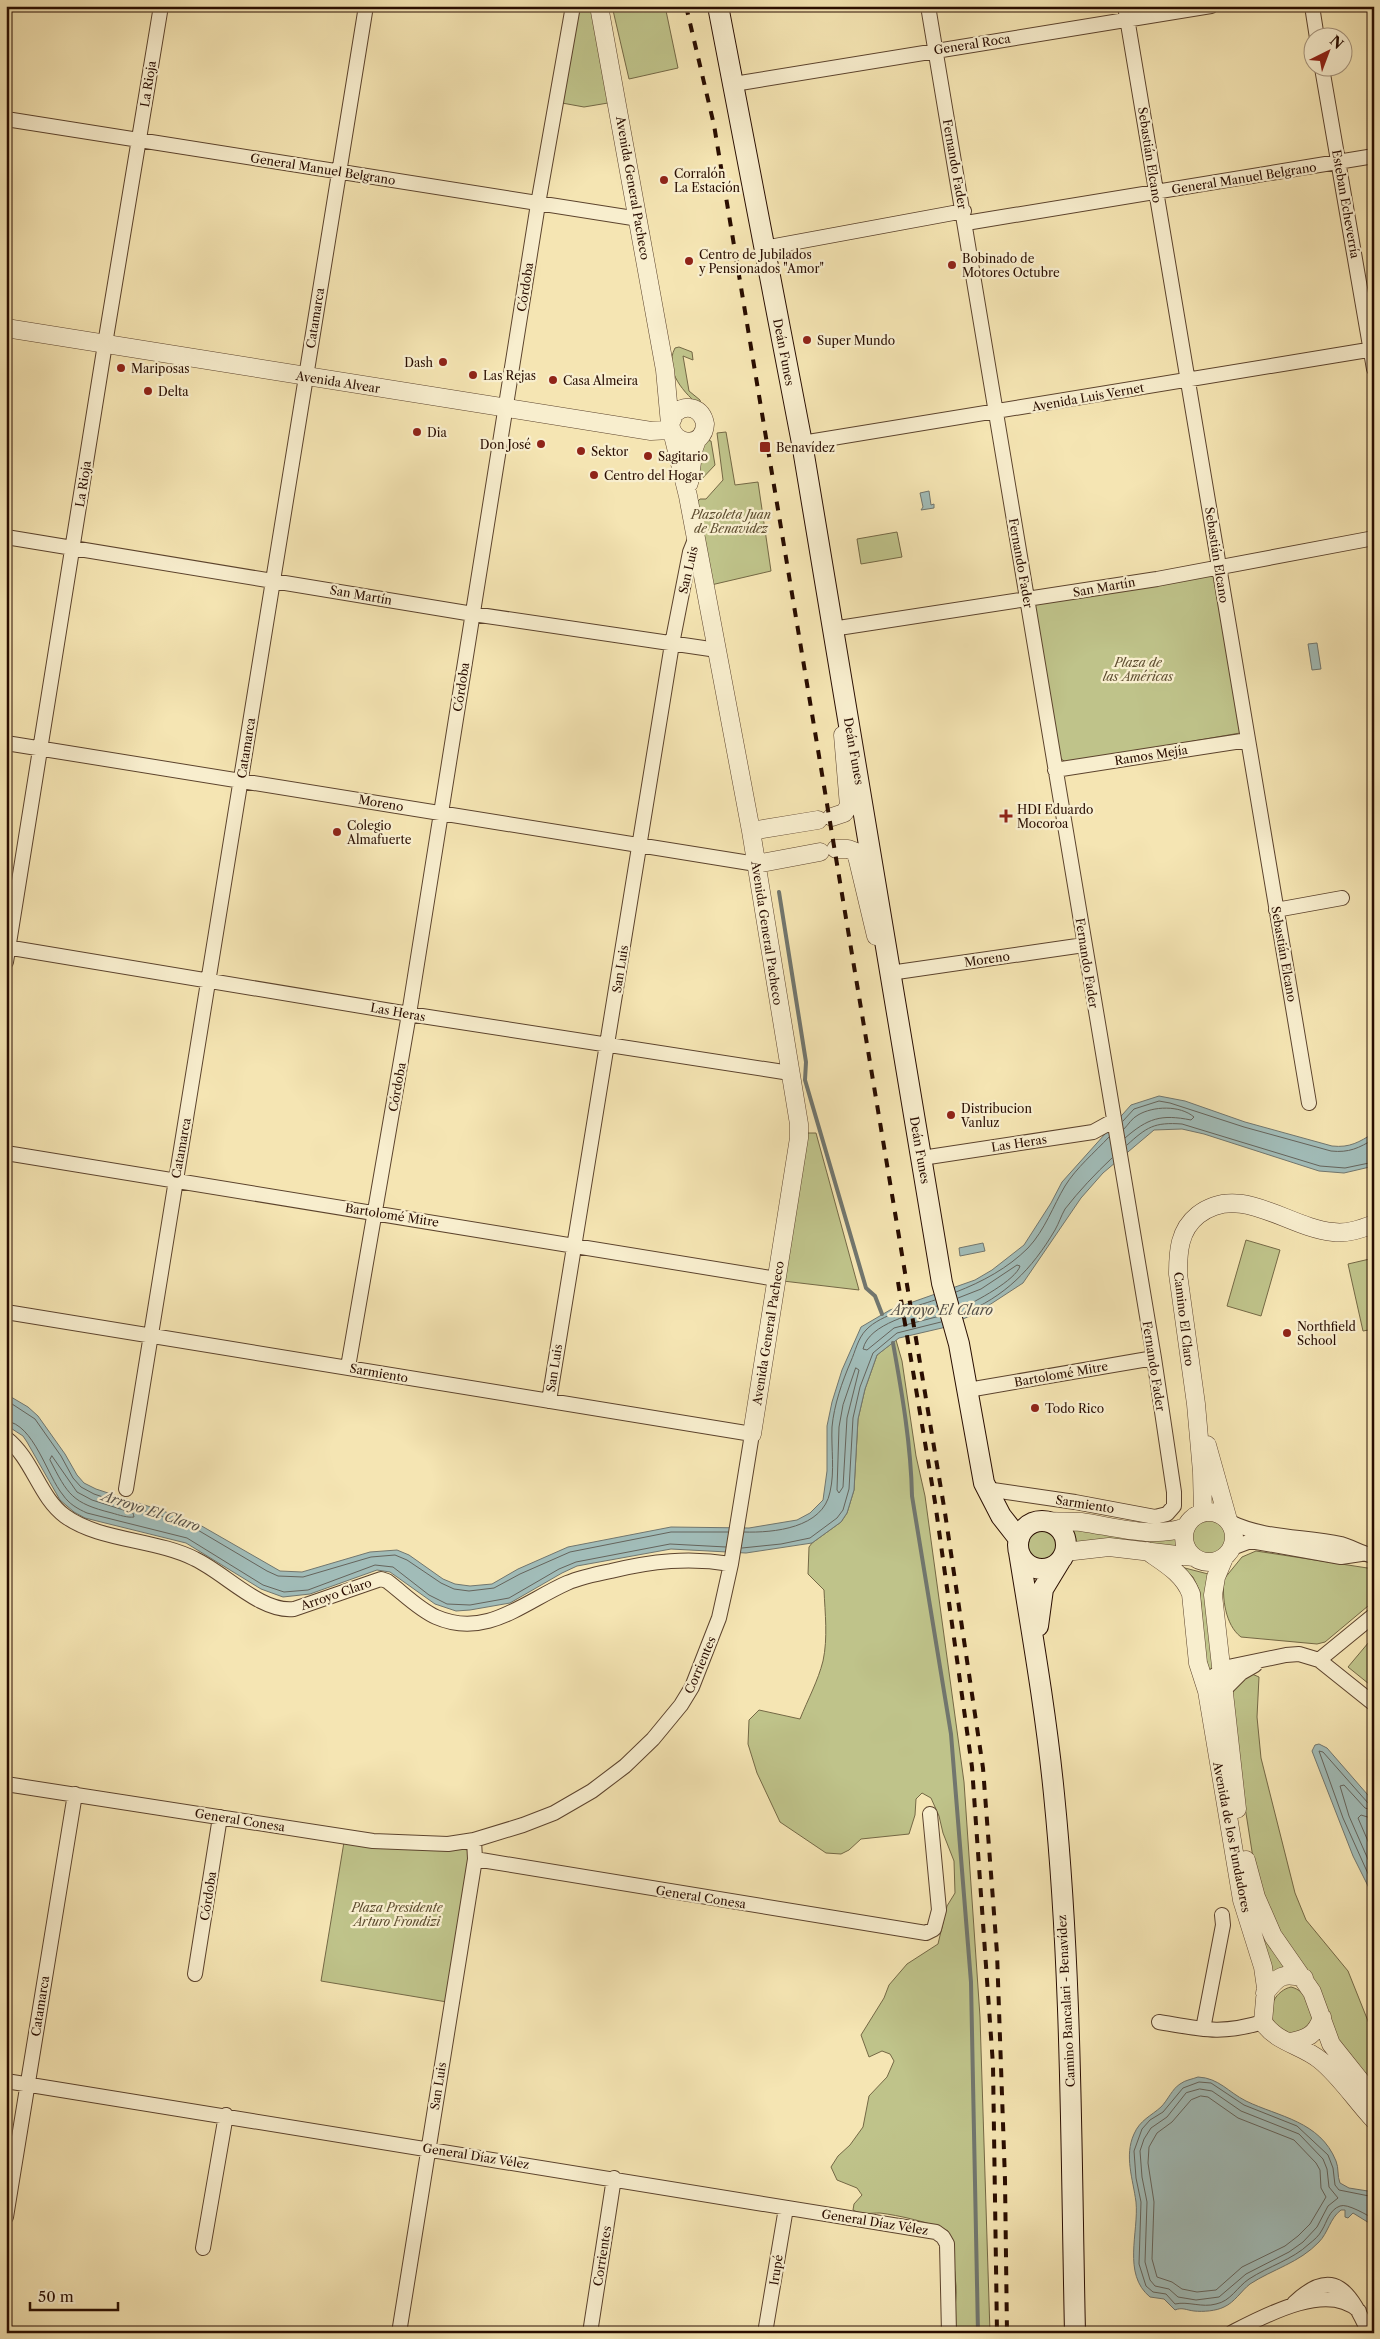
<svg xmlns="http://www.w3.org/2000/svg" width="1380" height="2339" viewBox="0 0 1380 2339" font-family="'Libre Caslon Text',serif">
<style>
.green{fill:#bfc38a;stroke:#746845}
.water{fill:#a1bcb8;stroke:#71766e}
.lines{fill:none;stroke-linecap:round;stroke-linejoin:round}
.shore{stroke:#65645c;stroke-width:1}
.stream{stroke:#71766e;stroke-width:4}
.minor-casing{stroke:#5c432d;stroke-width:16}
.tertiary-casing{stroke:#5c432d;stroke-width:19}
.secondary-casing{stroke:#290d00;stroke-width:22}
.minor{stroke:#f8eece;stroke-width:14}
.tertiary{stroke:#f8eece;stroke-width:18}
.secondary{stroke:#f8eece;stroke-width:20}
.rail{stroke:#290d00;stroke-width:4;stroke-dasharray:9 9;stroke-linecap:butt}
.poi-dot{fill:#8f2418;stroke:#f8eece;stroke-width:2}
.labels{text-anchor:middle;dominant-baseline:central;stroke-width:4.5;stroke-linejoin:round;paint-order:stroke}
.street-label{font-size:12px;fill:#290d00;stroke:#f8eece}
.poi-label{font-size:12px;fill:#290d00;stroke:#f8eece;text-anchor:start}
.park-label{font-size:12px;font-style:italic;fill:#5e4d30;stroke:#f8eece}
.water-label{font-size:14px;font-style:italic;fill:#59534a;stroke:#f8eece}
</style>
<rect width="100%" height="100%" fill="#f5e5b3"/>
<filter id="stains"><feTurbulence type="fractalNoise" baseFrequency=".004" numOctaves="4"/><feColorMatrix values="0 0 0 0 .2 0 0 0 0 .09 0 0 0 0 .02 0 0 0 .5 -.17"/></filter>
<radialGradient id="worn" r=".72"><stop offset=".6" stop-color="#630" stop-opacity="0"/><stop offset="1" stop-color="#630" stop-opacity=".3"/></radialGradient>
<path class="green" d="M612 6H665L678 68 629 79Z
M578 12H592L608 103 584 107 562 103Z
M679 347 692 352 693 360 683 356 689 391 700 400 701 407C685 394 663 371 675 348Z
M726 432 735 485 758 482 771 571 711 585 696 503 700 499H706L723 480 717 433Z
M707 440 711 441 715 465 698 483 694 484 698 451Z
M897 532 902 557 861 564 857 539Z
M1208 574 1214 576 1240 733 1067 763 1060 758 1035 606 1039 603Z
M805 1133H816L859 1290 783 1281Z
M1246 1240 1280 1250 1261 1316 1227 1306Z
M1374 1258V1329L1363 1331 1348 1264Z
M896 1340 902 1361 916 1456 925 1496 964 1782 980 2017 990 2333H956C952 2317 957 2302 956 2286 955 2267 951 2249 948 2231 933 2223 897 2215 880 2213 871 2213 861 2215 853 2210L854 2204 862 2195 857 2188 837 2180 831 2167 838 2156 850 2145 863 2127 869 2096 887 2077 894 2061 890 2054 882 2051 869 2057 861 2035 884 1998 889 1985 907 1964 938 1944 947 1906 955 1893 954 1861 943 1833 939 1816 931 1798 922 1793 916 1799 915 1815 909 1834 861 1839 849 1850 841 1854 826 1853 780 1822 757 1773 748 1744 749 1720 759 1710 800 1719C808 1699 818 1681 823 1661 828 1638 825 1613 824 1590L808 1574 809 1547 812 1543 841 1522 847 1513 854 1490 858 1419 865 1389 877 1355Z
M1192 1537a17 17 0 1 1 34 0a17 17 0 1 1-34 0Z
M1070 1528 1178 1536 1181 1549 1072 1546Z
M1028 1545a16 16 0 1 1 32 0a16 16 0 1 1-32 0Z
M1256 1551 1374 1569V1601L1325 1642 1317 1644 1241 1637C1225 1625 1222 1597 1224 1579L1242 1557Z
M1181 1567 1212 1575 1213 1668 1206 1675 1200 1592 1193 1577Z
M1374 1636V1688L1348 1667Z
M1252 1674 1259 1677 1257 1717 1261 1758 1295 1893 1306 1920 1348 1971 1374 2036V2091L1346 2056 1290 1953 1256 1877 1232 1724 1231 1693 1242 1678Z
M344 1842 462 1849 468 1850 472 1854 447 2002 321 1981Z
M1248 1891 1285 1966 1271 1974 1245 1892Z
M1291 1987C1308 1991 1309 2008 1314 2023L1292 2039C1287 2034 1277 2028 1274 2022 1265 2008 1277 1990 1291 1987Z"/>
<path class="water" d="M929 491 931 505 934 504V508L921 510 923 507 920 493Z
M1317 643 1321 669 1312 670 1308 644Z
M1159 1096 1185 1101 1245 1122 1332 1146C1350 1148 1359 1142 1374 1133V1166L1344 1173 1319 1171 1204 1134 1182 1129 1154 1130 1103 1173 1081 1198 1023 1283 977 1313 942 1328 899 1338 877 1355 865 1389 858 1419 854 1490 847 1513 841 1522 812 1543 746 1553 671 1549 577 1566 562 1573 510 1603 470 1610 456 1611 435 1604 390 1572 377 1570 310 1594 283 1597 261 1589 186 1543 85 1518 74 1512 60 1500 27 1442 23 1436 6 1425V1394L28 1407 38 1416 65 1454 77 1475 84 1483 96 1489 193 1521 280 1571 302 1572 370 1552 397 1550 409 1555 443 1579 455 1584 470 1586 492 1584 518 1569 568 1547 671 1527 749 1528 797 1520 810 1513 823 1500 827 1471V1426L832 1402 842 1370 861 1327 890 1310 975 1280 992 1270 1024 1245 1051 1203 1062 1182 1131 1105Z
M983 1243 985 1251 960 1256 959 1248Z
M1319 1744 1327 1748 1374 1802V1898L1353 1856 1312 1751 1315 1745Z
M1198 2077C1219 2078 1228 2092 1246 2101 1279 2117 1320 2121 1336 2161 1339 2168 1337 2176 1340 2183L1349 2188 1374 2192V2226L1353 2213 1348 2218 1345 2217V2210H1341C1330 2218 1328 2233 1319 2242 1299 2263 1273 2269 1250 2284 1241 2291 1235 2302 1224 2307 1216 2311 1203 2312 1194 2311 1186 2310 1182 2307 1175 2310L1164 2299 1150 2297C1122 2274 1139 2232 1136 2202 1133 2179 1124 2156 1134 2134 1140 2120 1151 2116 1161 2107 1168 2100 1172 2089 1180 2084 1185 2080 1193 2079 1198 2077Z"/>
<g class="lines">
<path class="shore" d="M1123 1121 1134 1109 1159 1101 1170 1103 1244 1127 1331 1151C1349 1153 1359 1148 1374 1139
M1124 1129C1128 1125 1132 1118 1138 1115 1153 1106 1180 1105 1194 1117L1191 1120C1161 1114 1148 1118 1125 1138
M1127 1145C1147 1127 1154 1122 1182 1124L1320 1166 1345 1168 1374 1162
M956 1292C982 1282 1008 1268 1028 1248 1045 1230 1053 1206 1065 1186 1076 1168 1095 1152 1109 1137
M958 1298 981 1289 1017 1265 1020 1266C1016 1280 975 1302 961 1308
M937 1306C915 1314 869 1323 863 1349L867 1350 894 1328 940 1316
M962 1314C1005 1297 1032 1269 1055 1230 1059 1223 1061 1216 1065 1209 1079 1191 1095 1174 1112 1158
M856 1368 859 1370 847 1418 843 1487 839 1493 837 1490 839 1427 843 1405Z
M6 1400 35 1419 61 1456 73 1478 81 1487 94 1494 191 1526 267 1571 278 1576 303 1577 371 1557 395 1555 407 1560 441 1583 454 1589 469 1591 494 1588 520 1574 570 1552 671 1532H728
M6 1421C34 1424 47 1476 63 1495 69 1504 78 1509 87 1513L187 1538 263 1585 284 1592 308 1590 375 1565 393 1567 429 1595 447 1604 470 1605 509 1598 559 1569 576 1562 670 1544 726 1547
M52 1456 77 1492 92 1500 133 1513 134 1517C128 1518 119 1515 112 1513 72 1503 68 1495 50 1460Z
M744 1532C774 1533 823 1528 830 1492 835 1471 831 1448 832 1427 834 1405 842 1382 851 1361 855 1352 858 1338 866 1330 881 1314 915 1307 935 1300
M742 1548 781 1544 810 1538 837 1518 843 1510 849 1489 853 1418 860 1387 873 1353 897 1333 941 1322
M1374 1805 1368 1803 1323 1752 1319 1751 1343 1818 1374 1887
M1374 1811 1365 1808 1344 1785 1340 1786 1349 1816 1374 1873
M1374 1819 1361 1815 1358 1818 1374 1855
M1200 2089 1212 2091 1241 2111 1299 2134 1323 2159 1327 2169 1329 2187 1338 2198 1328 2206 1317 2227 1303 2242 1289 2252 1246 2274 1219 2297 1196 2300 1178 2297 1169 2289 1155 2286 1150 2280 1145 2262 1147 2202 1142 2177 1140 2151 1144 2139 1151 2128 1167 2117 1186 2093Z
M1201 2096 1208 2097 1238 2118 1294 2140 1316 2163 1320 2170 1321 2188 1326 2197 1310 2224 1298 2236 1285 2246 1242 2267 1216 2290 1197 2292 1182 2289 1172 2282 1157 2277 1152 2259 1154 2202 1148 2163 1149 2147 1157 2133 1172 2122 1191 2100Z
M1374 2197 1339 2190 1335 2185 1333 2168 1328 2155 1297 2126 1244 2105 1211 2083 1199 2082 1183 2088 1163 2112 1150 2120 1142 2129 1134 2151 1136 2178 1141 2202 1139 2264 1146 2286 1153 2292 1166 2294 1175 2304C1188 2301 1202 2308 1216 2304 1231 2301 1237 2287 1249 2279 1269 2266 1292 2260 1309 2244 1314 2240 1319 2236 1322 2230 1327 2222 1329 2210 1340 2206 1347 2203 1367 2215 1374 2219"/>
<path class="stream" d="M779 892 806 1062 805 1080 866 1288 875 1296 882 1314
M893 1343C902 1393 911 1445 912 1496L951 1734 971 1982 978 2333"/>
<g class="minor-casing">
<path id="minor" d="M928 6 1154 1358 1174 1492V1506L1167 1514 1155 1517 1075 1502 986 1489
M1125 6 1309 1103
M1312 6 1317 38
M1322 68 1374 369
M734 84 1211 6
M6 119 639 219
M966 223 1374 156
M764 248 964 211
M802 443 1374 349
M6 537 473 614 717 650
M832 629 1157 579 1374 538
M6 743 756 864
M1055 770 1248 740
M1276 910 1342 898
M6 947 409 1014 790 1073
M6 962 105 344 161 6
M890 973 1084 945
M6 1153 777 1279
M922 1158 1093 1132 1113 1121
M6 1312 752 1434 731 1564 719 1618 692 1687 681 1705 653 1739 625 1766 592 1791 554 1813 523 1825 474 1840 448 1844 373 1841 6 1784
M348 1367 409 1014 538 204 573 6
M968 1390 1154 1358
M549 1401 672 644 690 552 696 537
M6 1438C33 1459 39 1497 65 1516 99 1541 156 1539 195 1559 225 1573 261 1613 294 1609L381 1579 387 1581C402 1592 418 1609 436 1617 486 1639 524 1602 567 1583 581 1577 596 1574 611 1571 652 1561 689 1557 731 1564
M126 1489 366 6
M1230 1522C1265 1539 1304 1536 1341 1544 1352 1547 1362 1554 1374 1556
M1232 1548 1248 1542H1256L1341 1557 1361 1554
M1319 1660 1374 1615
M1204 1682 1228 1667 1286 1655 1299 1654 1319 1660 1374 1704
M1223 1691 1241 1673 1255 1665
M475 1859 926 1933 934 1929 939 1910 930 1814
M195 1974 220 1817
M1159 2022C1201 2029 1221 2035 1263 2022
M1203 2029 1223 1925 1222 1915
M6 2081 936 2232 943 2237 947 2244 949 2333
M6 2217 75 1794
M203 2248 226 2115
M1294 2303C1335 2264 1351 2294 1369 2333
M399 2333 475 1859 474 1840
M590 2333 614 2178
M765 2333 786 2208
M1231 2333C1264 2316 1327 2281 1359 2311"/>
</g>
<g class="tertiary-casing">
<path id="tertiary" d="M599 6 665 370 670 424C673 447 704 448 705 424 702 408 687 403 675 413L670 424
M6 328 651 431 671 430
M673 435 688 496 751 831 799 1124V1138L752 1434
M689 483 694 448 697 440
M832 817 844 813 849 806 843 735
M751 831 818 820
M836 849H848L856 852 876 936
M756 864 820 852
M1207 1445 1228 1520
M1184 1537a25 25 0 1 1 50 0a25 25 0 1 1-50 0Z
M1203 1513 1202 1472 1196 1404 1178 1274C1178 1252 1179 1230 1198 1215 1240 1182 1288 1228 1333 1232 1347 1234 1361 1229 1374 1224
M1046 1521C1058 1522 1070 1521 1081 1522 1116 1527 1153 1539 1186 1527
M1147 1551C1164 1563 1183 1573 1191 1594L1198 1663 1207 1691 1242 1900 1263 1967 1266 1988 1263 2022C1275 2042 1302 2045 1320 2060 1340 2076 1356 2101 1374 2120
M1065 1552 1109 1547 1194 1557
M1224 1558 1216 1577 1213 1595 1237 1809
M1246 1860 1256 1897 1273 1936 1312 1992 1331 2044 1374 2098
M1265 1993C1278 1976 1283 1972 1304 1978
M1290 2042C1307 2039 1316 2035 1322 2017"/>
</g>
<g class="secondary-casing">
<path id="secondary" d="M718 6 802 443 942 1283 959 1344 984 1483 1001 1516 1019 1539
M1018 1545a24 24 0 1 1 48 0a24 24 0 1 1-48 0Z
M1019 1552C1032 1633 1046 1713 1054 1794 1072 1973 1071 2153 1075 2333
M1038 1626 1043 1589 1060 1561"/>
</g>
<use href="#minor" class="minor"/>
<use href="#tertiary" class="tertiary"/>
<use href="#secondary" class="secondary"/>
<path class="rail" d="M686 6 714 125 945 1513 983 1768 997 1953 1005 2180 1007 2333
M898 1282 935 1502 972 1767 993 2065 997 2333"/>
</g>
<g class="poi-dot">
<circle cx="664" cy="180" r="5"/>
<circle cx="689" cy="261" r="5"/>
<circle cx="952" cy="265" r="5"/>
<circle cx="807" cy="340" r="5"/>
<circle cx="443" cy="362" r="5"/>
<circle cx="121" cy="368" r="5"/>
<circle cx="473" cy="375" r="5"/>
<circle cx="553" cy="380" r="5"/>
<circle cx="148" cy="391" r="5"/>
<circle cx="417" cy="432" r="5"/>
<circle cx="541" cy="444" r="5"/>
<rect x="759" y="441" width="12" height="12" rx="2.5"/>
<circle cx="581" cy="451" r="5"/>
<circle cx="648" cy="456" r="5"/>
<circle cx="594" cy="475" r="5"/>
<path d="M1003.5 808.5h5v5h5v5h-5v5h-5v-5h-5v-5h5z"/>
<circle cx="337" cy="832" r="5"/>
<circle cx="951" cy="1115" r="5"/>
<circle cx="1287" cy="1333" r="5"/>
<circle cx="1035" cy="1408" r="5"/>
</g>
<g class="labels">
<g class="street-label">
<text transform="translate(972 44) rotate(-9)">General Roca</text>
<text transform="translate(148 84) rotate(-81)">La Rioja</text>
<text transform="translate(1150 155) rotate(81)">Sebastián Elcano</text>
<text transform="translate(955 164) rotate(80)">Fernando Fader</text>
<text transform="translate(323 169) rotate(9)">General Manuel Belgrano</text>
<text transform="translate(1244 178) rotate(-9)">General Manuel Belgrano</text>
<text transform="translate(633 188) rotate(80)">Avenida General Pacheco</text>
<text transform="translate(1346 204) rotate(80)">Esteban Echeverría</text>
<text transform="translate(525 287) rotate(-81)">Córdoba</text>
<text transform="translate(315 318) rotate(-81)">Catamarca</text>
<text transform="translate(784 352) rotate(79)">Deán Funes</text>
<text transform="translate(338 382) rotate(9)">Avenida Alvear</text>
<text transform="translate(1088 397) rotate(-10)">Avenida Luis Vernet</text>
<text transform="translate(83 484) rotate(-81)">La Rioja</text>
<text transform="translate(1217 555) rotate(81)">Sebastián Elcano</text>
<text transform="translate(1021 563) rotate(80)">Fernando Fader</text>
<text transform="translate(688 570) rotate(-77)">San Luis</text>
<text transform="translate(1104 587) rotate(-10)">San Martín</text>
<text transform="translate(361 595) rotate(10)">San Martín</text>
<text transform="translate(461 687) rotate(-81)">Córdoba</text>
<text transform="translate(246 748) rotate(-81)">Catamarca</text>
<text transform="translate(854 751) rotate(80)">Deán Funes</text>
<text transform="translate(1151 755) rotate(-9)">Ramos Mejía</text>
<text transform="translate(381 803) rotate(10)">Moreno</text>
<text transform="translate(767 933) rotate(81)">Avenida General Pacheco</text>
<text transform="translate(1284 954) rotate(80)">Sebastián Elcano</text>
<text transform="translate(987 959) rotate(-8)">Moreno</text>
<text transform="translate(1087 963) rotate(81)">Fernando Fader</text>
<text transform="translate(620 969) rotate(-81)">San Luis</text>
<text transform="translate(398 1012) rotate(10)">Las Heras</text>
<text transform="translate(397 1087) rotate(-80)">Córdoba</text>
<text transform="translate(1019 1143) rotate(-9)">Las Heras</text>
<text transform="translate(181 1148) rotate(-80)">Catamarca</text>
<text transform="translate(920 1150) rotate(80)">Deán Funes</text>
<text transform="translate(392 1215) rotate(9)">Bartolomé Mitre</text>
<text transform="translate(1184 1319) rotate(83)">Camino El Claro</text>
<text transform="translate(768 1333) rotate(-81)">Avenida General Pacheco</text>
<text transform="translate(1154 1366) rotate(81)">Fernando Fader</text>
<text transform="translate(554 1368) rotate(-81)">San Luis</text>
<text transform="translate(379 1373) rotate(10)">Sarmiento</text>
<text transform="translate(1061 1374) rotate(-10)">Bartolomé Mitre</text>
<text transform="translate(1085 1504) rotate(9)">Sarmiento</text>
<text transform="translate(336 1594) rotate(-19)">Arroyo Claro</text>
<text transform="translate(700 1665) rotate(-67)">Corrientes</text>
<text transform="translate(240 1820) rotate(9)">General Conesa</text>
<text transform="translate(1232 1837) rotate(79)">Avenida de los Fundadores</text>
<text transform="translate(208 1896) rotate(-81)">Córdoba</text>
<text transform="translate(701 1897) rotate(9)">General Conesa</text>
<text transform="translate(1066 2001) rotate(-93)">Camino Bancalari - Benavídez</text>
<text transform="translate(40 2006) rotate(-81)">Catamarca</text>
<text transform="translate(438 2086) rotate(-81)">San Luis</text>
<text transform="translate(476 2156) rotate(9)">General Díaz Vélez</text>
<text transform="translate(875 2222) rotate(9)">General Díaz Vélez</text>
<text transform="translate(602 2256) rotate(-81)">Corrientes</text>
<text transform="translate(776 2270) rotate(-81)">Irupé</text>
</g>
<g class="poi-label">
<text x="674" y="173">Corralón<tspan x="674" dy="14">La Estación</tspan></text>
<text x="699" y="254">Centro de Jubilados<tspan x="699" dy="14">y Pensionados "Amor"</tspan></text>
<text x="962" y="258">Bobinado de<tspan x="962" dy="14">Motores Octubre</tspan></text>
<text x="817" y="340">Super Mundo</text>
<text x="433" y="362" text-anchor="end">Dash</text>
<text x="131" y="368">Mariposas</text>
<text x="483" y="375">Las Rejas</text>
<text x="563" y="380">Casa Almeira</text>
<text x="158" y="391">Delta</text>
<text x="427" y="432">Dia</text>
<text x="531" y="444" text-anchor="end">Don José</text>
<text x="776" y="447">Benavídez</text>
<text x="591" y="451">Sektor</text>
<text x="658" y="456">Sagitario</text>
<text x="604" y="475">Centro del Hogar</text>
<text x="1017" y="809">HDI Eduardo<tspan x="1017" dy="14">Mocoroa</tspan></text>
<text x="347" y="825">Colegio<tspan x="347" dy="14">Almafuerte</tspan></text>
<text x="961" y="1108">Distribucion<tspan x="961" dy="14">Vanluz</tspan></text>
<text x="1297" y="1326">Northfield<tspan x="1297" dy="14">School</tspan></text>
<text x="1045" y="1408">Todo Rico</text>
</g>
<g class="park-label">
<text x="731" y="514">Plazoleta Juan<tspan x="731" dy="14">de Benavídez</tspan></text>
<text x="1138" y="662">Plaza de<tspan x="1138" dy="14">las Américas</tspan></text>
<text x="397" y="1907">Plaza Presidente<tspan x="397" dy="14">Arturo Frondizi</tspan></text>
</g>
<g class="water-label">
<text x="942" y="1310">Arroyo El Claro</text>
<text transform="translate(151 1511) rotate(18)">Arroyo El Claro</text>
</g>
</g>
<rect width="1380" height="2339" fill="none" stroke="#f5e5b3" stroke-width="25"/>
<rect x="8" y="8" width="1365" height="2324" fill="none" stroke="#290d00" stroke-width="2.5"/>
<rect x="12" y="12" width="1355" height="2314" fill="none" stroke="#290d00"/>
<g transform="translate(1328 52) rotate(42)"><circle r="24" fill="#f8eece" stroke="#a5947c"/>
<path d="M0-4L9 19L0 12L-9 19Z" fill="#8f2418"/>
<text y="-8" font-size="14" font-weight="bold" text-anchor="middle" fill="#290d00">N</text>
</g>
<path d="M30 2302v8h88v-8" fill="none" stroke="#290d00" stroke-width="2.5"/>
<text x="38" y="2302" font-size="15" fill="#290d00" stroke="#f8eece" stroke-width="4" paint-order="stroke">50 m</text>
<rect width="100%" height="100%" filter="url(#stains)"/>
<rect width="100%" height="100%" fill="url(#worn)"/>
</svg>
